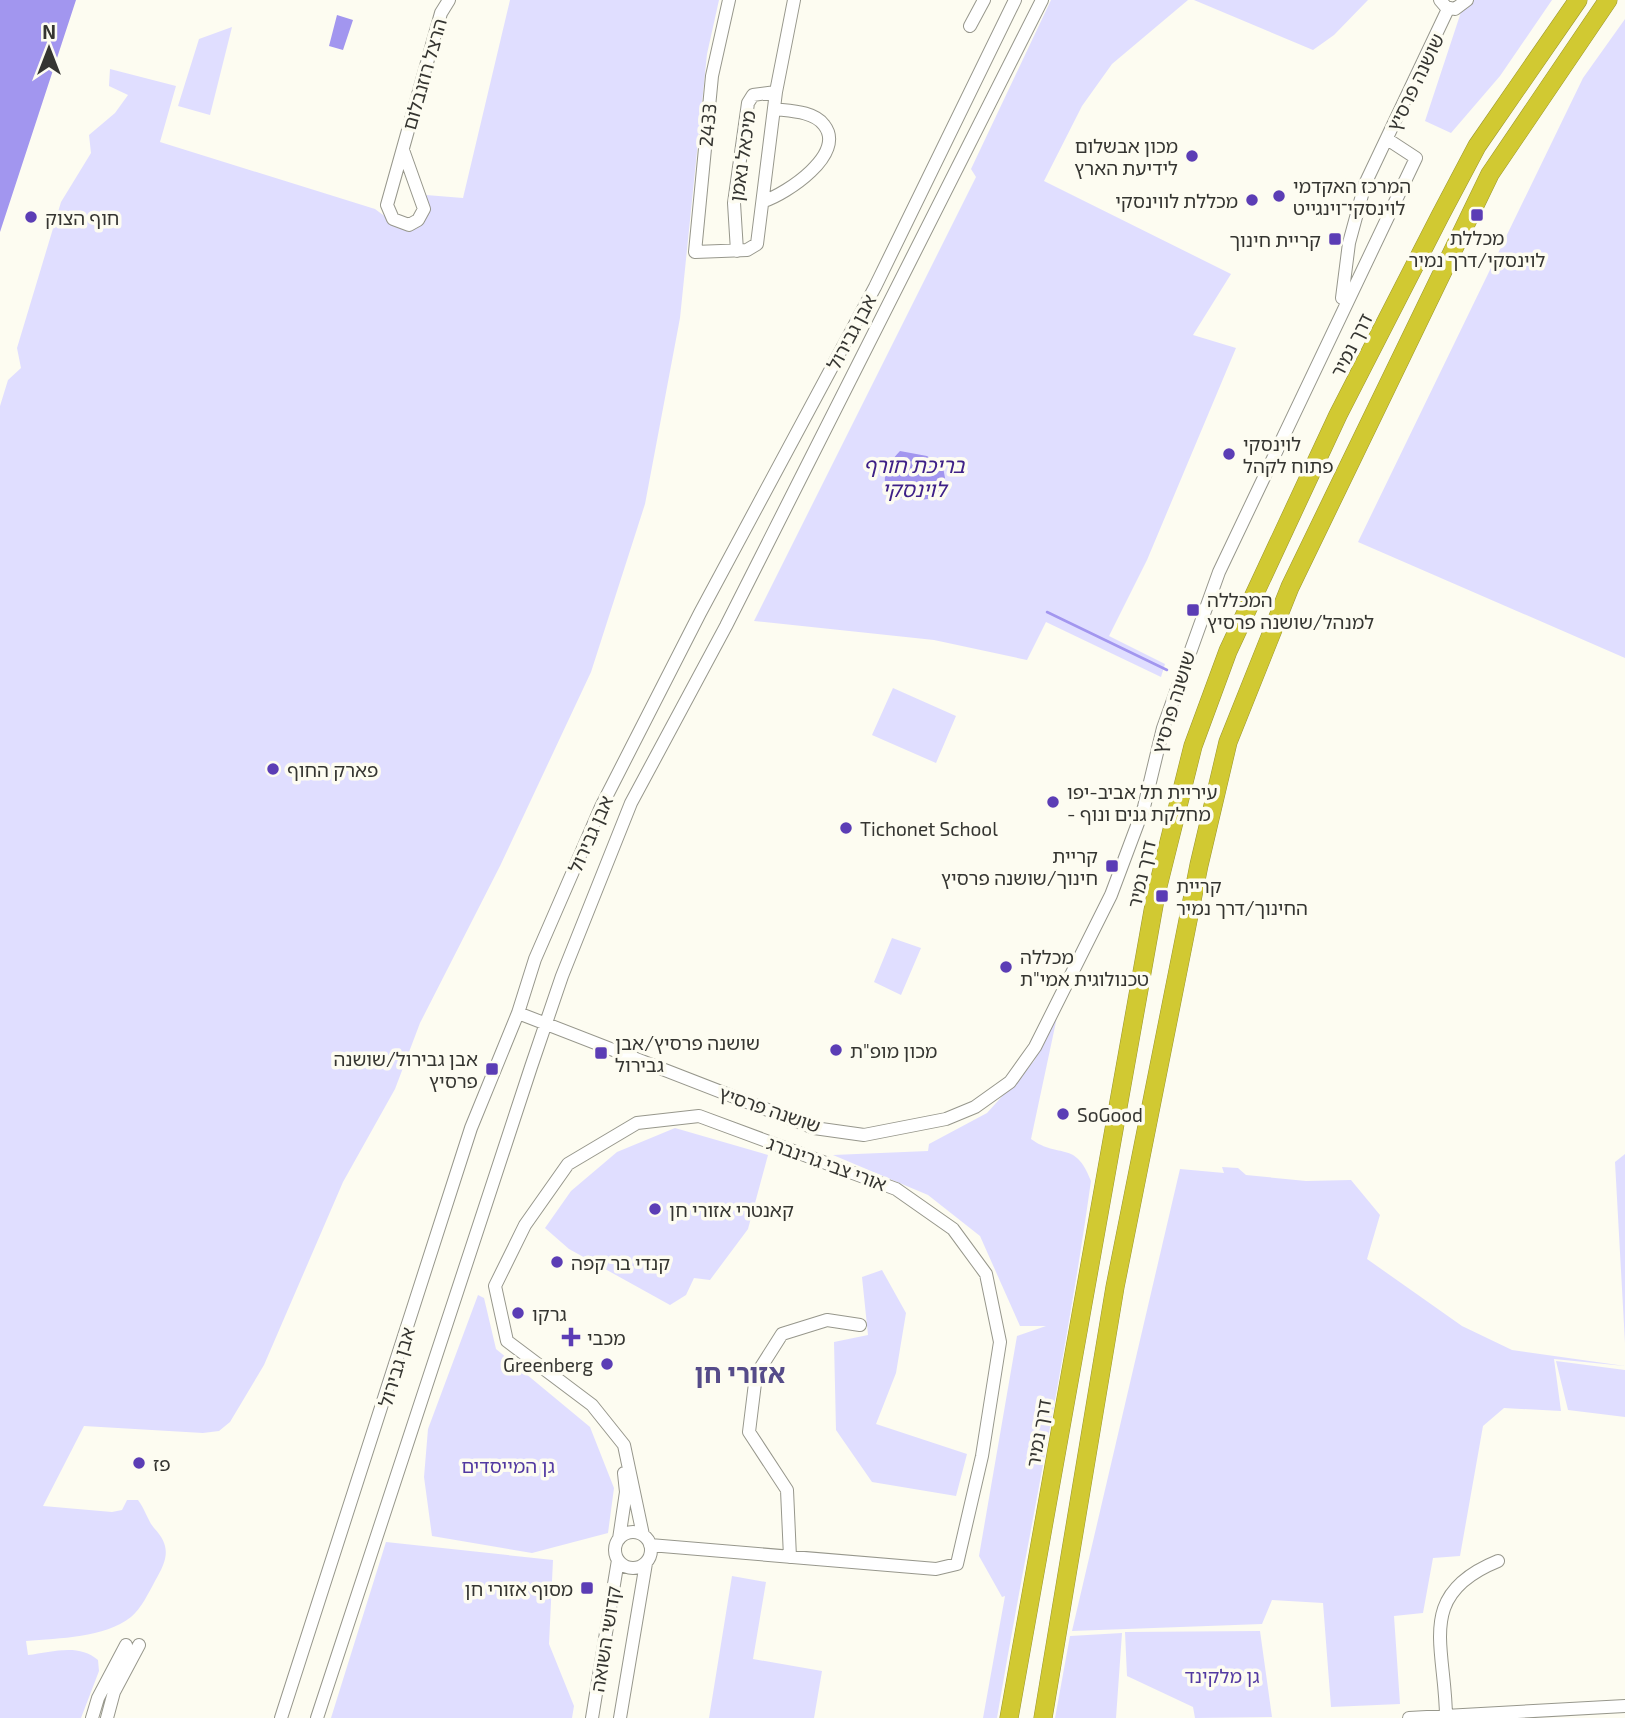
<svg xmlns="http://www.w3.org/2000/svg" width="1625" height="1718" viewBox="0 0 1625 1718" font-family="'Exo 2','Noto Sans Hebrew',sans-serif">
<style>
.green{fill:#e0deff}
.water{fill:#a296ef}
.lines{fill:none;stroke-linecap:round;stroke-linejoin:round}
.stream{stroke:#a296ef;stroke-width:2.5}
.minor-casing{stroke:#97978c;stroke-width:14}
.highway-casing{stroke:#9a9532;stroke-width:19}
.minor{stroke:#fff;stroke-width:12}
.highway{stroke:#d1c932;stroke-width:18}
.poi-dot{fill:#5b3db5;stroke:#fdfcf1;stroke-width:2.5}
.labels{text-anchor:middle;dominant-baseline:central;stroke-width:7;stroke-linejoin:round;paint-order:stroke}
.street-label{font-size:19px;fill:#353531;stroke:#fdfcf1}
.poi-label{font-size:19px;fill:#353531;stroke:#fdfcf1;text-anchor:start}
.park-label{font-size:19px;fill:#5239a1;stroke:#fdfcf1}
.water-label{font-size:21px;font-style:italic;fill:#3e2087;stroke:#fdfcf1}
.district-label{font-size:26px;font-weight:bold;fill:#554b89;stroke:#fdfcf1}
</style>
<rect width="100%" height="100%" fill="#fdfcf1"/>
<path class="green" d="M510 0H719L707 54 680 318 645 504 591 672 500 866 420 1023 395 1089 343 1182 264 1365 230 1422 219 1431 203 1433 84 1426 43 1506 112 1512 122 1510 127 1500H138C145 1509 148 1521 154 1528 172 1547 167 1560 155 1581 149 1592 141 1609 131 1617 104 1638 60 1638 26 1641L28 1655C52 1652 79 1643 98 1660L99 1671 81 1718H0V406L8 380 21 368 17 348 61 202 91 153 89 135 115 113 128 95 109 86 110 69 176 86 160 142 375 209 402 229H416C426 218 429 210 426 195L463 198Z
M1051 0H1188L1112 64 1082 106 1044 181 1231 274 1193 335 1236 348 1147 560 1109 636 1165 664 1161 677 1046 622 1027 660 934 640 754 621 976 177 971 169Z
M1194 0H1368L1334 35 1313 50Z
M1457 0H1552L1500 76 1451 133 1425 121 1462 9 1461 2Z
M1625 19V658L1358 542 1583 78Z
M232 27 210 115 178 106 199 39Z
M893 688 956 716 936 763 872 735Z
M892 938 921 948 901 995 874 982Z
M1057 1017 1031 1139C1060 1160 1075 1139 1091 1181 1066 1361 1027 1539 997 1718H983L1005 1596 1002 1597 979 1556 1017 1336 1046 1326H1020L980 1236 928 1195 833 1155 928 1151 929 1144 987 1113 1034 1061Z
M675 1128 768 1155 748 1229 710 1280 694 1278 686 1295 670 1305 569 1249 545 1228 571 1191 617 1152Z
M1625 1154V1343L1615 1162Z
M1222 1167 1238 1168 1246 1175 1306 1181 1351 1180 1380 1215 1367 1259 1462 1326 1512 1350 1625 1366 1554 1359 1561 1411 1504 1408 1483 1426 1460 1556 1433 1558 1423 1613 1394 1616 1400 1704 1331 1707 1323 1603 1272 1600 1262 1624 1072 1631 1180 1169 1224 1173Z
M882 1270 906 1313 896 1373 876 1424 967 1454 956 1496 872 1482 836 1430 834 1342 868 1335 862 1277Z
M478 1295 484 1298 496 1349 590 1427 614 1488 608 1533 532 1553 432 1536 424 1477 428 1429Z
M1556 1361 1625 1370V1417L1568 1410Z
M386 1542 553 1560 549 1644 574 1706 572 1718H331Z
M732 1576 766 1582 753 1659 822 1671 814 1718H709Z
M1260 1631 1272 1717 1195 1718 1193 1707 1127 1676 1125 1632Z
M1122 1633 1116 1718H1055L1070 1636Z"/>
<path class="water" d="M0 0H76L0 232Z
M337 15 353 20 343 50 329 46Z
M900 451 927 456 943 467 945 478 936 497C918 502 904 501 887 492 881 474 888 464 900 451Z"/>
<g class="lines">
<path class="stream" d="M1047 612 1167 670"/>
<g class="minor-casing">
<path id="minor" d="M729 0 712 76 695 252 747 250 757 244 776 92
M1440 0 1446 7 1455 9 1467 0
M970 26 984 0
M403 150 424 209 418 220 409 225 393 219 387 205 441 13 449 0
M764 201C786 194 847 154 824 125 814 111 789 111 774 109
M737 251 734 203 748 103 753 95 776 92 794 0
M1342 298 1349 243 1365 184 1448 9
M518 1013 814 1128 864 1135 946 1119 975 1107 1010 1082 1035 1047 1111 895 1144 807 1163 728 1219 572 1416 158 1387 139
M615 1550a18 18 0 1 1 36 0a18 18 0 1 1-36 0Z
M643 1535 624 1445 592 1405 507 1341 495 1286 525 1225 568 1164 637 1123 699 1116 896 1189 953 1229 986 1274 1000 1342 982 1456 957 1564 936 1569 650 1545
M619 1539 626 1492 624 1473
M790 1557 787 1490 749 1432 756 1375 782 1334 827 1320 860 1325
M92 1718 98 1698 126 1645
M107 1718 114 1692 139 1645
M281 1718 471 1128 518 1013 535 959 601 807 700 613 875 287 1015 0
M317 1718 531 1067 562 976 631 803 726 626 1042 0
M592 1718 618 1560
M620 1718 646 1563
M1409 1718 1625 1706
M1446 1718C1446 1647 1414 1595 1498 1561"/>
</g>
<g class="highway-casing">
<path id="highway" d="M1009 1718 1156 894 1193 746 1228 651 1338 415 1440 216 1477 146 1578 0
M1043 1718 1115 1287 1199 865 1228 742 1290 587 1490 174 1608 0"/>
</g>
<use href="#minor" class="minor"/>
<use href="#highway" class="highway"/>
</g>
<g class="poi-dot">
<circle cx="1192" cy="156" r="7"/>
<circle cx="1279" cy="196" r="7"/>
<circle cx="1252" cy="200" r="7"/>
<rect x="1470" y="208" width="14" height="14" rx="3.5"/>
<circle cx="31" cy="217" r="7"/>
<rect x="1328" y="232" width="14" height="14" rx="3.5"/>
<circle cx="1229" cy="454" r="7"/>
<rect x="1186" y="603" width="14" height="14" rx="3.5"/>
<circle cx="273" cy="769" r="7"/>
<circle cx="1053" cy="802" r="7"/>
<circle cx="846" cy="828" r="7"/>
<rect x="1105" y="859" width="14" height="14" rx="3.5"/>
<rect x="1155" y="889" width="14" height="14" rx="3.5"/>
<circle cx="1006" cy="967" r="7"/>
<circle cx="836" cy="1050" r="7"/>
<rect x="594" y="1046" width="14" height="14" rx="3.5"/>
<rect x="485" y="1062" width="14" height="14" rx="3.5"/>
<circle cx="1063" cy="1114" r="7"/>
<circle cx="655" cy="1209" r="7"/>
<circle cx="557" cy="1262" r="7"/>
<circle cx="518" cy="1313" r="7"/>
<path d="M567.5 1326.5h7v7h7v7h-7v7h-7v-7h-7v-7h7z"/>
<circle cx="607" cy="1364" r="7"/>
<circle cx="139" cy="1463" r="7"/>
<rect x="580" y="1581" width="14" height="14" rx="3.5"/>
</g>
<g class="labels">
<g class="street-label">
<text transform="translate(424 74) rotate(-74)">הרצל רוזנבלום</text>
<text transform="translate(1415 82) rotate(-64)">שושנה פרסיץ</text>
<text transform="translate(707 125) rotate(-85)">2433</text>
<text transform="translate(742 156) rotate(-82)">מיכאל נאמן</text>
<text transform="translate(851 332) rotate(-62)">אבן גבירול</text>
<text transform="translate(1351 345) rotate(-63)">דרך נמיר</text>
<text transform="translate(1173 702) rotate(-73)">שושנה פרסיץ</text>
<text transform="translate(590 834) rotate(-66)">אבן גבירול</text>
<text transform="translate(1141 874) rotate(-77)">דרך נמיר</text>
<text transform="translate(770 1109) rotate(19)">שושנה פרסיץ</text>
<text transform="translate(827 1163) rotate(20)">אורי צבי גרינברג</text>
<text transform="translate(396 1367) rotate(-73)">אבן גבירול</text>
<text transform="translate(1038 1433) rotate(-80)">דרך נמיר</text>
<text transform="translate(605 1639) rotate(-81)">קדושי השואה</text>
</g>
<g class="poi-label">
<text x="1178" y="145" text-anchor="end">מכון אבשלום<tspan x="1178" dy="22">לידיעת הארץ</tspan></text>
<text x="1293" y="185">המרכז האקדמי<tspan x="1293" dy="22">לוינסקי־וינגייט</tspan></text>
<text x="1238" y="200" text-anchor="end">מכללת לווינסקי</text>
<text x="45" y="217">חוף הצוק</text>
<text x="1477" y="237" text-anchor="middle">מכללת<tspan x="1477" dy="22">לוינסקי/דרך נמיר</tspan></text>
<text x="1321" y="239" text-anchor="end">קריית חינוך</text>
<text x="1243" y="443">לוינסקי<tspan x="1243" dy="22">פתוח לקהל</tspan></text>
<text x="1207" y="599">המכללה<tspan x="1207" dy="22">למנהל/שושנה פרסיץ</tspan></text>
<text x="287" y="769">פארק החוף</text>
<text x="1067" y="791">עיריית תל אביב-יפו<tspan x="1067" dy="22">- מחלקת גנים ונוף</tspan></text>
<text x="860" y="828">Tichonet School</text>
<text x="1098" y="855" text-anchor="end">קריית<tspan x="1098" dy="22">חינוך/שושנה פרסיץ</tspan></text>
<text x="1176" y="885">קריית<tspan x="1176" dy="22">החינוך/דרך נמיר</tspan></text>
<text x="1020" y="956">מכללה<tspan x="1020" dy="22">טכנולוגית אמי"ת</tspan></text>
<text x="615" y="1042">שושנה פרסיץ/אבן<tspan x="615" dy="22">גבירול</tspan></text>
<text x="850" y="1050">מכון מופ"ת</text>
<text x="478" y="1058" text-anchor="end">אבן גבירול/שושנה<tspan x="478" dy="22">פרסיץ</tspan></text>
<text x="1077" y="1114">SoGood</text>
<text x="669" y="1209">קאנטרי אזורי חן</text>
<text x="571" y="1262">קנדי בר קפה</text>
<text x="532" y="1313">גרקו</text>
<text x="587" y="1337">מכבי</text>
<text x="593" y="1364" text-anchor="end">Greenberg</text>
<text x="153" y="1463">פז</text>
<text x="573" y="1588" text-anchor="end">מסוף אזורי חן</text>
</g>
<g class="park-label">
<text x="508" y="1465">גן המייסדים</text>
<text x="1222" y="1675">גן מלקינד</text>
</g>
<g class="water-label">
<text x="914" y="464">בריכת חורף<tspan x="914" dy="24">לוינסקי</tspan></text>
</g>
<g class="district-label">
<text x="740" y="1372">אזורי חן</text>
</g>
</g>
<g transform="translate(49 49)" stroke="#fdfcf1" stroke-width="5" paint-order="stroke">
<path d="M0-5L12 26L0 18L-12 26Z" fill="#353531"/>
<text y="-10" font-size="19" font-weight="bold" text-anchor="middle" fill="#353531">N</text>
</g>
</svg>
